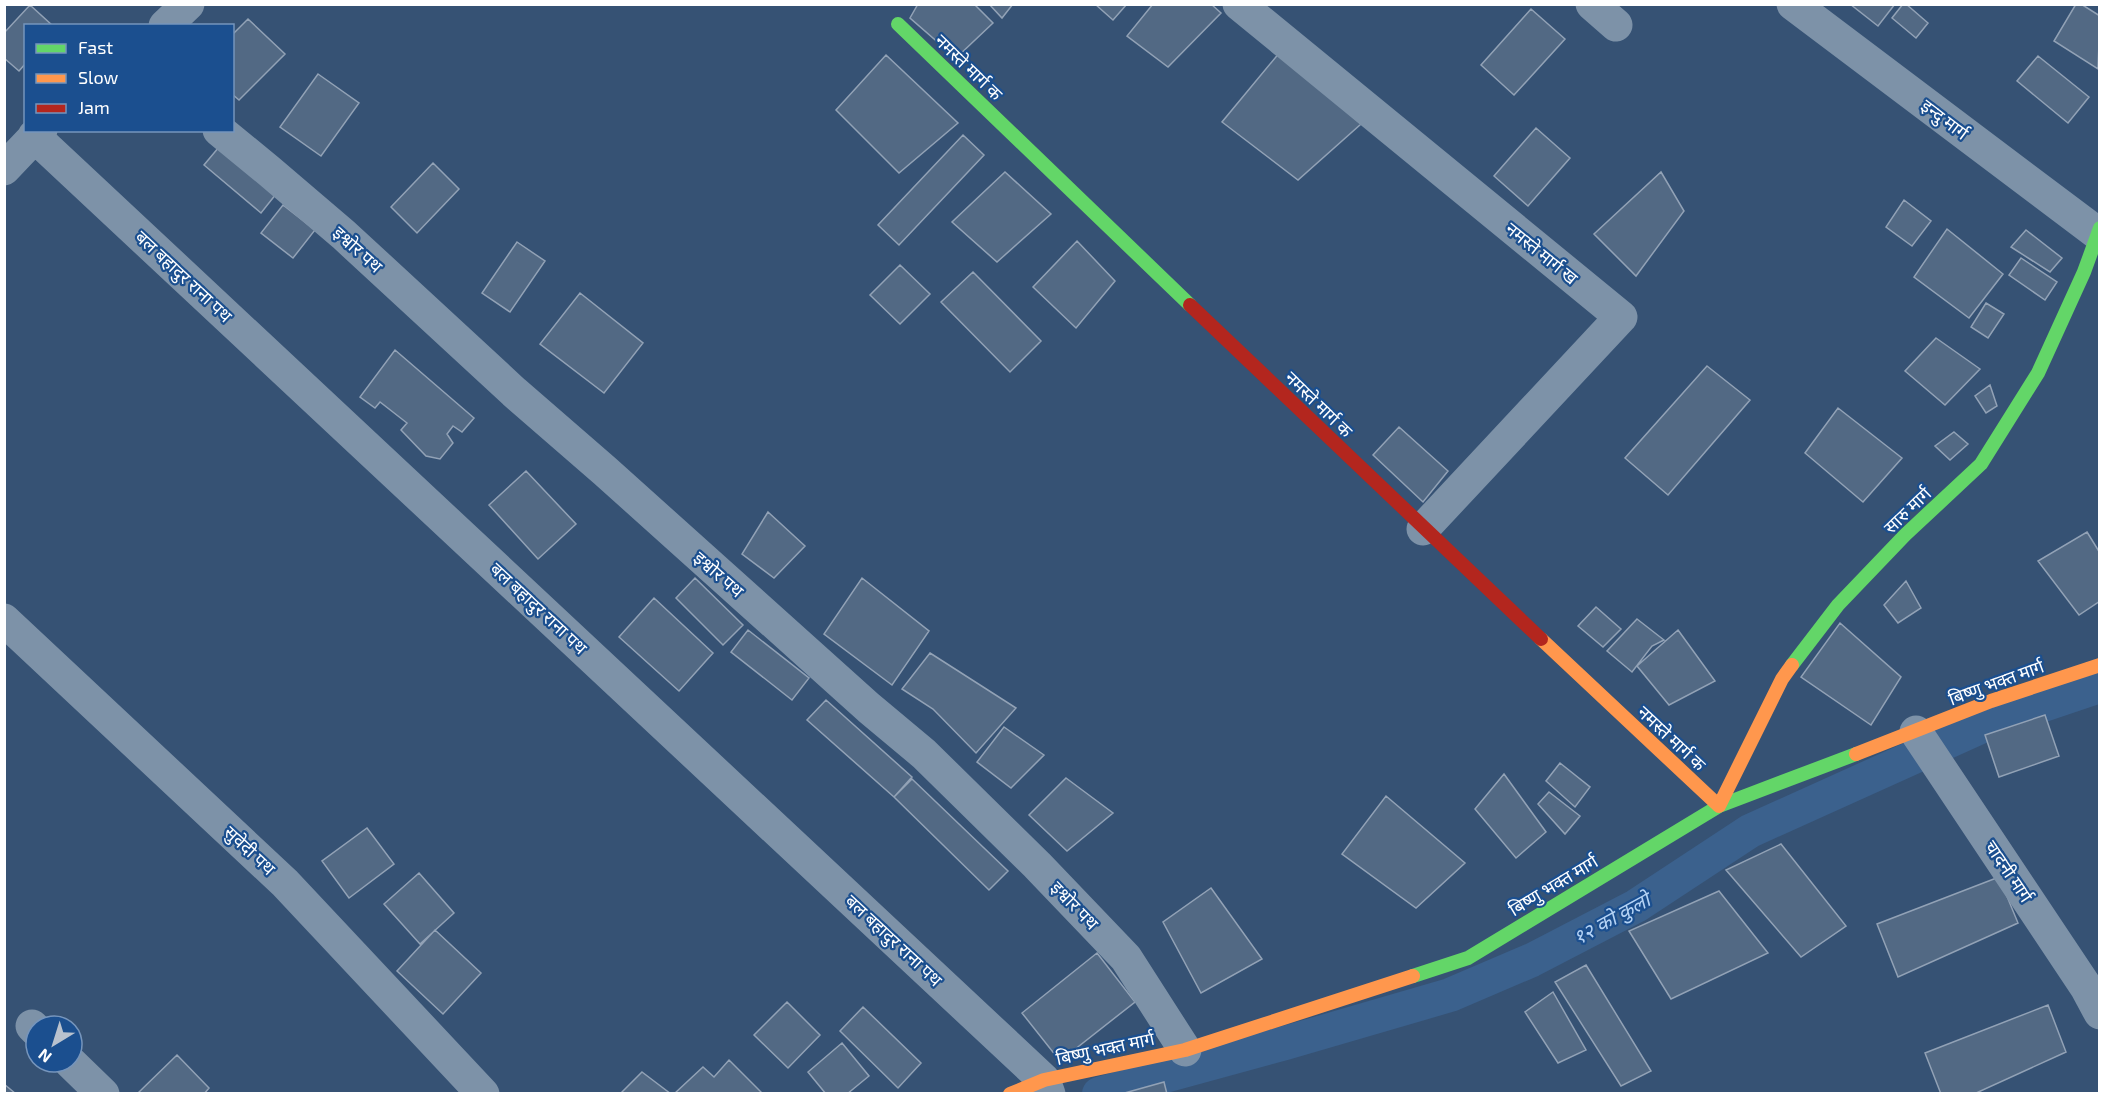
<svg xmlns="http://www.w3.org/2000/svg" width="2104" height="1098" viewBox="0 0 2104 1098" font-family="'Exo 2','Noto Sans Devanagari',sans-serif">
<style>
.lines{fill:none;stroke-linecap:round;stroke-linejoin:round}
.canal{stroke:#3b618d;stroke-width:34}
.building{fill:#526984;stroke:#92a2b6;stroke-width:1.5}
.street{stroke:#7d92a8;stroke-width:33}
.fast{stroke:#63d668;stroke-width:14}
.slow{stroke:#ff974d;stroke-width:14}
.jam{stroke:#b3261e;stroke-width:14}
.labels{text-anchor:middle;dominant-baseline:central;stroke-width:4.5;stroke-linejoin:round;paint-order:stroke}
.street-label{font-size:18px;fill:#fff;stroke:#1b4f8f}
.water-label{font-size:20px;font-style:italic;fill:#b5d3f5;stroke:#1b4f8f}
</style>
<rect width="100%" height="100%" fill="#365274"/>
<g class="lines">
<path class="canal" d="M1099 1094 1285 1043 1450 995 1532 960 1636 906 1750 831 1987 724 2100 686"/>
</g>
<path class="building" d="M918 4H974L993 23 956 58 910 18Z
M989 4H1013L1002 18Z
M1095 4H1127L1113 20Z
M1153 4H1211L1221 13 1168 67 1127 36Z
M1850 4H1895L1878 26Z
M1903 4H1906L1928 23 1916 38 1892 18Z
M2076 4H2081L2100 16 2098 69 2054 41Z
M30 5 53 26H26V63L19 71 4 58V33Z
M1531 9 1565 39 1514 95 1481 65Z
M248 19 285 54 239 100 232 94V35Z
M1280 52 1361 124 1298 180 1222 122Z
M886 55 958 123 899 173 836 110Z
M2038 56 2089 97 2068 123 2017 81Z
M318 74 359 103 321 156 280 127Z
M1536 128 1570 158 1528 206 1494 176Z
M963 135 984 155 899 245 878 225Z
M224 141 280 189 261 213 204 165Z
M433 163 459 189 417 233 391 207Z
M1005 172 1051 214 997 262 952 222Z
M1661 172 1684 211 1636 276 1594 234Z
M1904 200 1931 221 1912 246 1886 227Z
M283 205 315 230 293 258 261 233Z
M1947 229 2003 274 1969 318 1914 277Z
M2026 230 2062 258 2050 272 2011 247Z
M1077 241 1115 281 1076 328 1033 287Z
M517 242 545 261 510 312 482 293Z
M2021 258 2057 282 2045 300 2009 275Z
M900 265 930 294 900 324 870 295Z
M973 272 1041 341 1010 372 941 302Z
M580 293 643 343 604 393 540 344Z
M1986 303 2004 314 1988 338 1971 327Z
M1936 338 1980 369 1945 405 1905 371Z
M395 350 474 418 462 432 453 426 447 434 453 443 440 459 426 456 401 430 407 423 380 402 375 408 360 397Z
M1707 366 1750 400 1668 495 1625 458Z
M1990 385 1997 406 1986 413 1975 396Z
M1838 408 1902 458 1863 502 1805 453Z
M1399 427 1448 471 1423 502 1373 455Z
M1954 432 1968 444 1950 460 1935 446Z
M526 471 576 524 538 559 489 505Z
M768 512 805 546 774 578 742 554Z
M2087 532 2100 553V601L2079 615 2038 561Z
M695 578 743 625 723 645 676 598Z
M862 578 929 631 892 685 824 634Z
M1906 581 1921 608 1898 623 1884 605Z
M654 598 713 653 679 691 619 637Z
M1596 607 1621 629 1603 647 1578 626Z
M1637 619 1664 640 1652 646 1632 672 1607 651Z
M1840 623 1901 677 1871 725 1801 677Z
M748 630 809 678 792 700 731 652Z
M1678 630 1715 681 1669 705 1637 666Z
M930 653 1016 708 976 753 933 709 902 689Z
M826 700 912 777 894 797 807 720Z
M2045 715 2059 756 1999 777 1985 735Z
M1004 727 1044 755 1011 788 977 762Z
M1560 763 1590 787 1575 807 1546 781Z
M1504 774 1546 832 1516 858 1475 809Z
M1066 778 1113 813 1067 851 1029 815Z
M912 779 1008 871 989 890 894 797Z
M1549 792 1580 816 1565 834 1538 804Z
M1386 796 1465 863 1416 908 1342 854Z
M367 828 394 864 349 898 322 861Z
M1781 844 1846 926 1801 957 1726 870Z
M419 873 454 913 420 944 384 904Z
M1999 877 2018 923 1898 977 1877 924Z
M1211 888 1262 959 1201 993 1163 922Z
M1719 891 1768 953 1671 999 1629 931Z
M435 930 481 973 443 1014 397 971Z
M1097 953 1135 1002 1060 1061 1022 1013Z
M1586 965 1651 1071 1621 1086 1555 982Z
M1553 992 1586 1050 1558 1063 1525 1012Z
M787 1002 820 1035 788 1068 754 1035Z
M2048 1005 2066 1052 1974 1094H1941L1925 1053Z
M863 1007 921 1063 898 1088 840 1031Z
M842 1043 869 1076 847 1094H826L808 1072Z
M177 1055 209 1088 204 1094H137Z
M729 1060 763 1094H674L703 1067 714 1077Z
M642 1072 671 1094H620Z
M1164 1082 1167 1094H1121Z
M4 1084 16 1094H4Z"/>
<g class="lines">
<path class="street" d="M1239 4 1621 317 1423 529
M1592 4 1616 25
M1793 4 2097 233
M165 26 188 4
M219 130 269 171 344 235 514 392 605 471 869 708 924 754 1037 865 1126 958 1185 1050
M34 136 1044 1080 1049 1094
M4 169 41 130
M4 620 285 883 483 1094
M1916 732 2086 987 2100 1013
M32 1026 36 1030
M70 1062 103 1094"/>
<path class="fast" d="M898 24 1190 305
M1792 665 1838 605 1905 535 1981 464 2038 373 2084 272 2100 228
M1413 976 1468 958 1719 806 1856 754"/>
<path class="slow" d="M1541 639 1719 806 1782 679 1792 665
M1856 754 1991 701 2100 665
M1010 1094 1044 1080 1185 1050 1413 976"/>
<path class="jam" d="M1190 305 1541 639"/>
</g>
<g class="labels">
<g class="street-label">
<text transform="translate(969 67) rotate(44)">नमस्ते मार्ग क</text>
<text transform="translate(1945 119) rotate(37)">इन्दु मार्ग</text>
<text transform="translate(358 249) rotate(42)">इश्वोर पथ</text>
<text transform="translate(1542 253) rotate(39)">नमस्ते मार्ग ख</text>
<text transform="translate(184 276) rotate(43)">बल बहादुर राना पथ</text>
<text transform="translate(1319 404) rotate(44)">नमस्ते मार्ग क</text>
<text transform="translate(1907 510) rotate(-44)">सारु मार्ग</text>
<text transform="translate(719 574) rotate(41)">इश्वोर पथ</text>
<text transform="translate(539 608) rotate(43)">बल बहादुर राना पथ</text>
<text transform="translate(1996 682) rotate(-20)">बिष्णु भक्त मार्ग</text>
<text transform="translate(1672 738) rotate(43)">नमस्ते मार्ग क</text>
<text transform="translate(250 850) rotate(43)">सुवेदी पथ</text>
<text transform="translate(2009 871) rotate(56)">चादनी मार्ग</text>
<text transform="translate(1553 885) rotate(-31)">बिष्णु भक्त मार्ग</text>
<text transform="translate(1075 905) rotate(46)">इश्वोर पथ</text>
<text transform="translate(894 940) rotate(43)">बल बहादुर राना पथ</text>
<text transform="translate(1105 1048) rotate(-12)">बिष्णु भक्त मार्ग</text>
</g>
<g class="water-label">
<text transform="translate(1611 918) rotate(-29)">१२ को कुलो</text>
</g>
</g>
<rect width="2104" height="1098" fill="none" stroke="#ffffff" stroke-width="12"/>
<rect x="24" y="24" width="210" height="108" fill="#1b4f8f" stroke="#7695bc" stroke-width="1.5"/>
<rect x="36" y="44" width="30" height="9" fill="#63d668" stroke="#7695bc" stroke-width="1.5"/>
<text x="78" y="54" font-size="18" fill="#ffffff">Fast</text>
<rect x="36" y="74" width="30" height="9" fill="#ff974d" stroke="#7695bc" stroke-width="1.5"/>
<text x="78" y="84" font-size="18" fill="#ffffff">Slow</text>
<rect x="36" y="104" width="30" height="9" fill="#b3261e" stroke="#7695bc" stroke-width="1.5"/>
<text x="78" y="114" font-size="18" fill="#ffffff">Jam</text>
<g transform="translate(54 1044) rotate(218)"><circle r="28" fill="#1b4f8f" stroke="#7695bc" stroke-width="1.5"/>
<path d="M0-4.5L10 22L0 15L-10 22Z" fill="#b9c2ce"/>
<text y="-9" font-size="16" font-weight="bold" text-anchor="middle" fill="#ffffff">N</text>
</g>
</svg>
